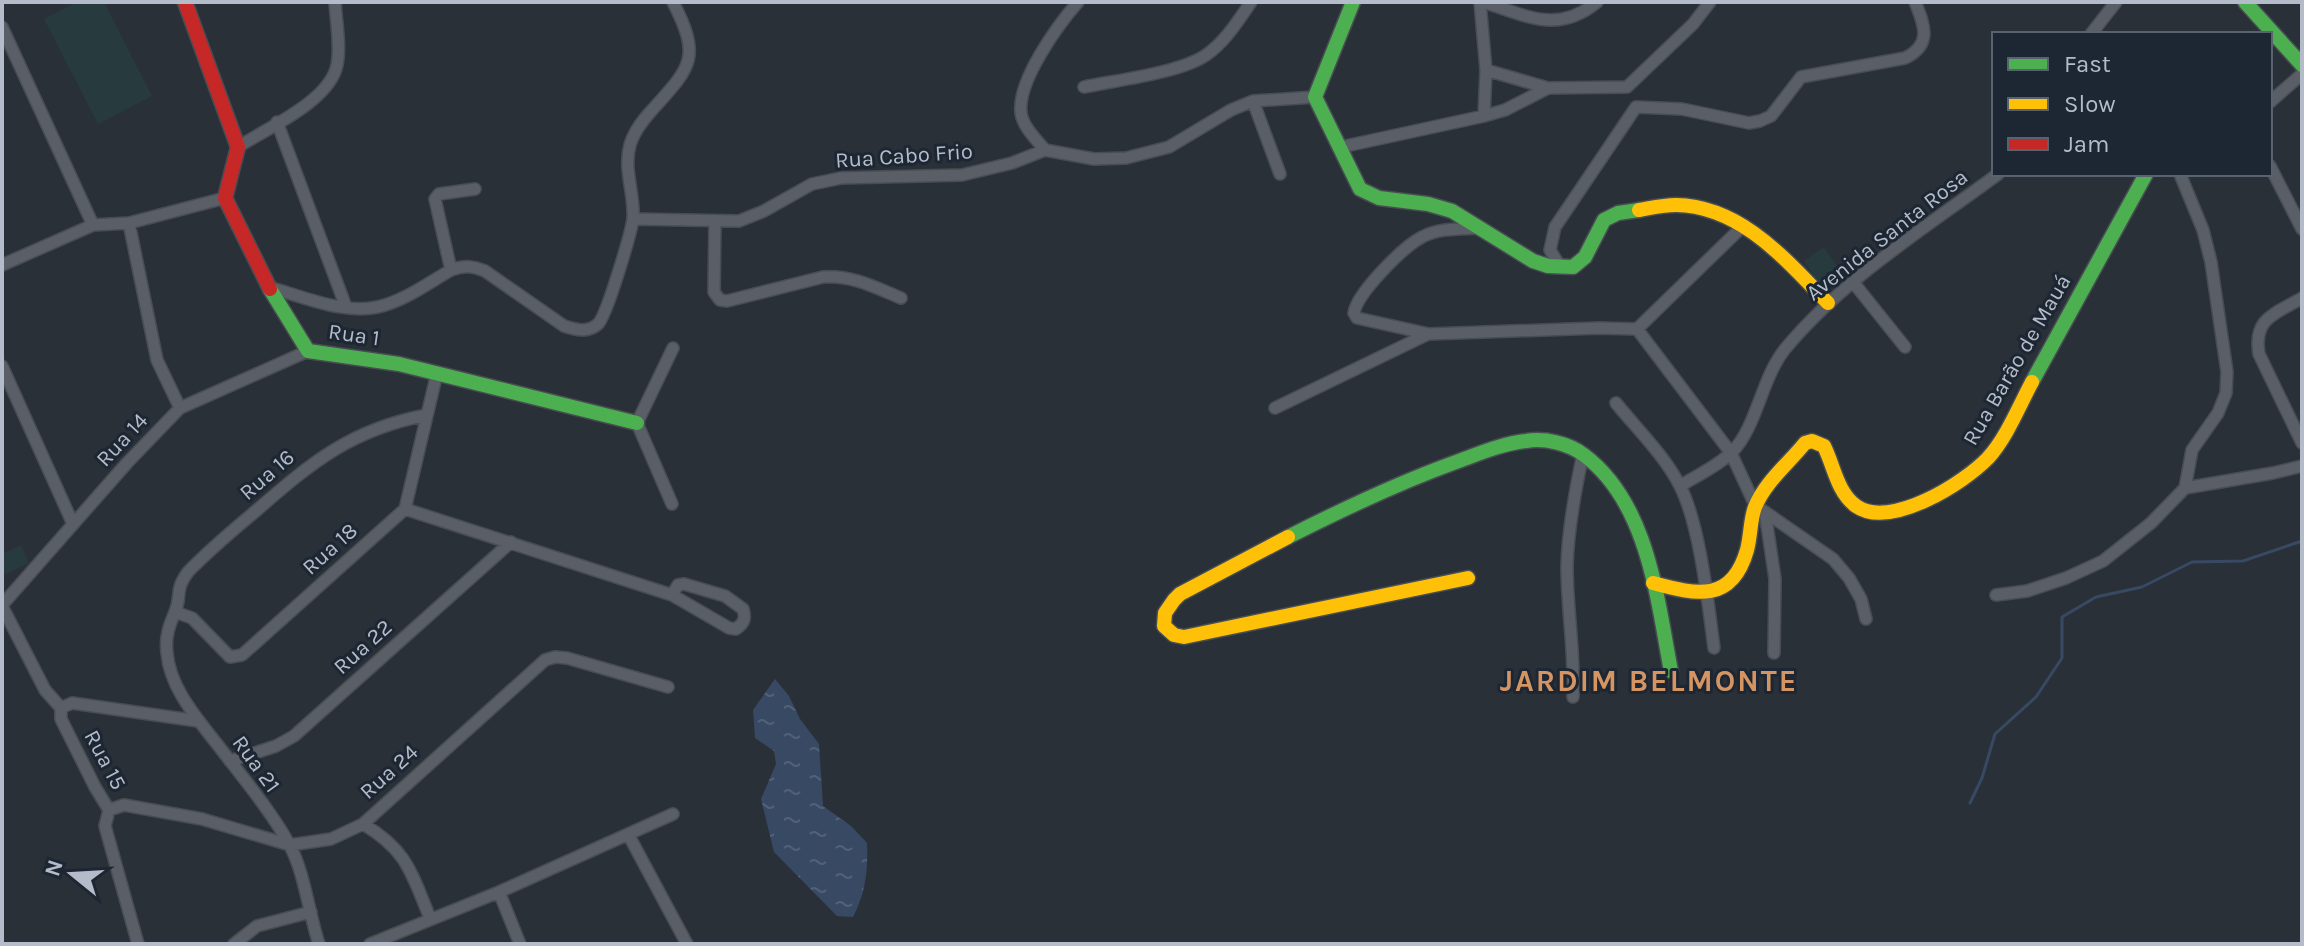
<svg xmlns="http://www.w3.org/2000/svg" width="2304" height="946" viewBox="0 0 2304 946" font-family="Karla,sans-serif">
<style>
.garden{fill:#273a3e}
.water{fill:url(#water-ripples)}
.lines{fill:none;stroke-linecap:round;stroke-linejoin:round}
.stream{stroke:#384963;stroke-width:3}
.street-casing{stroke:#484c53;stroke-width:14}
.fast-casing{stroke:#484c53;stroke-width:17}
.slow-casing{stroke:#484c53;stroke-width:17}
.jam-casing{stroke:#484c53;stroke-width:17}
.street{stroke:#5a5e66;stroke-width:11}
.fast{stroke:#4caf50;stroke-width:14}
.slow{stroke:#ffc107;stroke-width:14}
.jam{stroke:#c62828;stroke-width:14}
.labels{text-anchor:middle;dominant-baseline:central;stroke-width:6;stroke-linejoin:round;paint-order:stroke}
.street-label{font-size:22px;fill:#b4bcc9;stroke:#1d2633}
.district-label{font-size:30px;font-weight:bold;letter-spacing:2px;fill:#d59563;stroke:#1d2633}
</style>
<defs>
<pattern id="water-ripples" width="26" height="14" patternUnits="userSpaceOnUse" patternTransform="scale(2)"><rect width="26" height="14" fill="#384963"/><path d="M2 4q2-2 4 0t4 0M15 11q2-2 4 0t4 0" fill="none" stroke="#526178"/></pattern>
</defs>
<rect width="100%" height="100%" fill="#2a3038"/>
<path class="garden" d="M77 2H104L152 96 98 124 44 19Z
M1824 247 1844 276 1824 290 1804 261Z
M21 545 29 563 2 576V554Z"/>
<path class="water" d="M775 679 789 696 800 719 819 744 823 806 851 826 867 843C868 870 866 892 853 917L837 916 774 852 761 799 776 764 774 751 755 738 753 710Z"/>
<g class="lines">
<path class="stream" d="M1970 803 1982 778 1995 734 2036 697 2062 658V617L2096 597 2142 587 2192 562 2243 561 2302 541"/>
<g class="street-casing">
<path id="street" d="M1480 2 1486 70 1484 116
M1483 2C1526 15 1557 35 1597 2
M2 27 93 225
M2091 34 2116 2
M1486 70 1548 88 1627 87 1693 24 1710 2
M1084 87C1117 80 1180 73 1206 55 1225 42 1238 21 1251 2
M1253 101 1280 174
M2270 102 2302 74
M1636 107 1682 109 1749 123 1760 121 1771 116 1801 77 1905 58C1932 45 1925 26 1915 2
M277 122 346 307
M238 147C267 128 330 101 337 65 341 46 336 21 335 2
M1341 147 1484 116 1505 110 1548 88
M1045 150C1036 139 1023 127 1021 113 1017 81 1058 25 1078 2
M2270 166 2302 229
M2180 174 2203 230 2211 262 2227 372 2226 393 2218 413 2192 450 2185 488
M633 219 739 221 764 211 812 184 841 178 962 175 1012 163 1045 150 1094 159 1126 158 1169 147 1231 110 1253 101 1315 97
M715 222 714 292 720 300 727 301 823 277C852 275 874 287 901 298
M129 223 157 360 180 408
M1478 228C1460 229 1438 228 1422 237 1403 247 1357 293 1354 313L1357 318 1429 334 1599 328 1637 329
M2 265 93 225 129 223 225 198
M1561 268 1550 250 1555 227 1636 107
M451 270 435 199 439 194 475 189
M1853 282 1905 347
M269 287C304 297 348 317 385 305 408 298 430 282 451 270 464 265 472 266 485 271L564 326C576 330 588 333 598 324 607 315 631 233 633 219 635 194 623 170 630 145 634 131 643 120 653 109 692 66 701 57 673 2
M2302 298C2275 314 2253 318 2259 354L2302 443
M1637 329 1731 453 1755 505 1833 559 1849 578 1861 599 1866 619
M1637 329 1744 225
M2 366 73 524
M1616 403C1637 429 1665 456 1680 486 1700 525 1708 603 1714 648
M1275 408 1428 334
M1680 486C1696 476 1718 466 1732 452 1757 427 1761 379 1785 349 1843 279 1925 228 1998 174
M672 504 637 423 673 348
M405 509 672 595 729 628 736 629C744 623 746 619 743 609L725 596 684 584 678 585 672 595
M1765 512 1775 579 1774 653
M1996 595 2027 591 2066 578 2103 561 2151 523 2185 488 2273 473 2302 466
M2 605 127 463 180 408 308 351
M2 606 45 690 61 708V719L95 787 109 810 105 826 138 944
M175 612 192 618 230 657 242 655 405 509 437 373
M1573 697C1575 653 1567 610 1567 566 1568 528 1575 491 1583 454
M61 708 72 703 198 721
M230 761 276 746 294 736 511 542
M109 810 124 805 202 819 290 845 331 839 363 824 545 660 555 657 567 658 668 687
M363 824C407 850 411 872 430 918
M628 834 687 944
M499 892 520 944
M234 944 257 926 311 912
M319 944C309 914 304 870 289 844 271 811 240 774 217 744 196 717 170 688 167 653 165 637 169 626 175 612 182 596 174 591 188 572 209 550 233 530 257 510 312 462 352 429 427 415
M370 944 499 892 673 814"/>
</g>
<g class="fast-casing">
<path id="fast" d="M1353 2 1315 97 1360 189 1379 198 1428 204 1452 211 1533 261 1548 266 1573 267 1585 257 1604 220 1618 213 1639 210
M2245 2 2302 65
M270 289 308 351 399 364 637 423
M2032 382 2146 174
M1288 537C1343 509 1398 483 1456 462 1478 454 1501 444 1526 441 1545 438 1568 443 1584 455 1648 503 1657 598 1671 671"/>
</g>
<g class="slow-casing">
<path id="slow" d="M1639 210C1651 208 1663 205 1676 205 1741 206 1786 260 1828 303
M1288 537 1180 594 1174 600 1165 613 1164 626 1174 635 1184 637 1468 578
M1653 583C1697 595 1732 603 1747 550 1751 535 1750 520 1755 507 1765 482 1789 463 1805 443L1812 441 1824 446C1834 466 1837 492 1856 506 1890 530 1964 483 1988 458 2007 437 2019 406 2032 382"/>
</g>
<g class="jam-casing">
<path id="jam" d="M185 2 238 147 225 198 270 289"/>
</g>
<use href="#street" class="street"/>
<use href="#fast" class="fast"/>
<use href="#slow" class="slow"/>
<use href="#jam" class="jam"/>
</g>
<g class="labels">
<g class="street-label">
<text transform="translate(904 156) rotate(-4)">Rua Cabo Frio</text>
<text transform="translate(1887 235) rotate(-38)">Avenida Santa Rosa</text>
<text transform="translate(354 335) rotate(8)">Rua 1</text>
<text transform="translate(2017 360) rotate(-60)">Rua Barão de Mauá</text>
<text transform="translate(122 440) rotate(-47)">Rua 14</text>
<text transform="translate(267 475) rotate(-41)">Rua 16</text>
<text transform="translate(330 549) rotate(-42)">Rua 18</text>
<text transform="translate(363 647) rotate(-42)">Rua 22</text>
<text transform="translate(105 760) rotate(62)">Rua 15</text>
<text transform="translate(256 764) rotate(54)">Rua 21</text>
<text transform="translate(389 772) rotate(-42)">Rua 24</text>
</g>
<g class="district-label">
<text x="1649" y="681">JARDIM BELMONTE</text>
</g>
</g>
<rect width="2304" height="946" fill="none" stroke="#b4bcc9" stroke-width="8"/>
<rect x="1992" y="32" width="280" height="144" fill="#1d2633" stroke="#59626f" stroke-width="2"/>
<rect x="2008" y="58" width="40" height="12" fill="#4caf50" stroke="#59626f" stroke-width="2"/>
<text x="2064" y="72" font-size="24" fill="#b4bcc9">Fast</text>
<rect x="2008" y="98" width="40" height="12" fill="#ffc107" stroke="#59626f" stroke-width="2"/>
<text x="2064" y="112" font-size="24" fill="#b4bcc9">Slow</text>
<rect x="2008" y="138" width="40" height="12" fill="#c62828" stroke="#59626f" stroke-width="2"/>
<text x="2064" y="152" font-size="24" fill="#b4bcc9">Jam</text>
<g transform="translate(72 874) rotate(288)" stroke="#1d2633" stroke-width="6" paint-order="stroke">
<path d="M0-6L14 30L0 20L-14 30Z" fill="#b4bcc9"/>
<text y="-12" font-size="22" font-weight="bold" text-anchor="middle" fill="#b4bcc9">N</text>
</g>
</svg>
